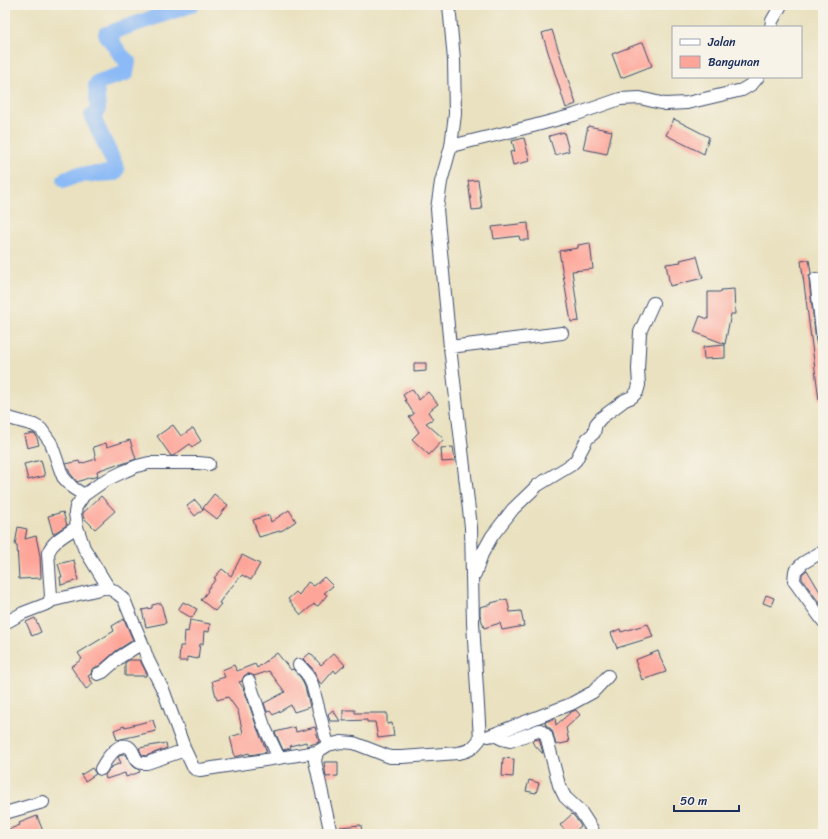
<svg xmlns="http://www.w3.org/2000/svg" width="828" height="839" viewBox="0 0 828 839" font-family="Sriracha,sans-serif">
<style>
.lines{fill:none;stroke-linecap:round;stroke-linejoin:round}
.river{stroke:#8bbaf6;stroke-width:16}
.building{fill:#fea599}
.minor-casing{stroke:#3a4a6d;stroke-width:14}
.minor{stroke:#fff;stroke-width:12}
</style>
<rect width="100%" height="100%" fill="#f7f3e8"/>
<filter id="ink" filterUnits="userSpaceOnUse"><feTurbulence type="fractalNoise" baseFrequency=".025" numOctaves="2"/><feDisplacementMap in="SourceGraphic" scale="8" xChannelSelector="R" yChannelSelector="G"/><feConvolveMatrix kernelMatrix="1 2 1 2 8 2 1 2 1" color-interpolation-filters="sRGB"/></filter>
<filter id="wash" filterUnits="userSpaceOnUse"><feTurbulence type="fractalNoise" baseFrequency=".012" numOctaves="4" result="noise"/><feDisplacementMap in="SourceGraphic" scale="16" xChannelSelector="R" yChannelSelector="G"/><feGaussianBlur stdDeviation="0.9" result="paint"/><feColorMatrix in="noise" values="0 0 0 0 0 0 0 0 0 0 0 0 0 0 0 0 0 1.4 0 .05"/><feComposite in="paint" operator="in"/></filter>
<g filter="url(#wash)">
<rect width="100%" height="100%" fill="#e9e1bf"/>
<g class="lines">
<path class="river" d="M65 180 77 175 115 173 117 169 92 116 98 110 96 86 98 82 126 73 128 62 121 55 106 34 191 5"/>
</g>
<g id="blocks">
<path class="building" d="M552 30 576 104 566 108 542 33Z
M643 42 652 66 621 78 612 54Z
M674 119 709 137 704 154 666 135Z
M588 126 612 131 607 154 583 149Z
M564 132 569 151 555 155 549 136Z
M524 138 530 161 513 165 510 152 515 151 512 141Z
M478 180 482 209 472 210 468 181Z
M528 223 529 240H520L519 236 494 239 492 227Z
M590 243 593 269 572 271 579 321 571 322 559 251 578 248V245Z
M697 256 703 278 670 286 666 264 681 262 680 260Z
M809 260 811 273 809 276V280L816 341 817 345 820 347 823 367V400H819L801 261Z
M734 289 735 314H731L725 344 694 332 700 316 708 319V292H721V290Z
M725 345V358L704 359 703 347Z
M414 363H426V371L414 372Z
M412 389 419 400 428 392 438 404 428 412 433 419 426 423 444 439 429 455 412 439 419 432 409 417 414 414 405 400H406L403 395Z
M173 425 181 436 193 428 201 441 192 447 190 444 173 456H171L157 436Z
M33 433 36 435 39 445 27 448 24 435Z
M130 440 136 459 122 464 118 465 117 464 97 471 98 476 91 478V477L77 482 70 473 66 464 79 461 80 464 96 459 93 447 106 443 107 447Z
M453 447 455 461 442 462 441 448Z
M41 460 45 476 28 480 24 464Z
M214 494 228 505 217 519 203 508Z
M101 496 115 511 95 529 83 517V513Z
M195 500 203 509 195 516 187 506Z
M289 510 296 521 283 530 259 537 253 520 269 515 271 522Z
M63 512 67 525 53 534 48 516Z
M18 527 27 529 25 539 36 536 40 556 41 578 19 579 17 546 15 545Z
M242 555 260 564 251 580 242 575 227 592 219 603 221 604 215 611 201 600 208 591 207 590 216 579 214 578 222 569 231 576Z
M74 560 78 580 61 585 60 577H62L58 564Z
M807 570 823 597V608L802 579V574Z
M324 577 333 586 324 593 327 595 318 606 314 604 301 615 288 599 296 592 299 595 308 582 314 586Z
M766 595 774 598 771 606 763 603Z
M507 599 510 612 521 611 524 626 502 630 500 623 484 628 480 615V607L492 604 491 603Z
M183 602 197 609 192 618 178 610Z
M161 603 166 623 146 627 142 610 152 608V605Z
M35 618 41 632 32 636 26 622Z
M124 619 133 640 116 651 99 666 92 669 91 674 88 676 93 684 86 689 71 667 82 659 78 653 114 631 112 626Z
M190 620 210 624 209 632 204 631 203 644H200L198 659 187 657V661H179L180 646H184L185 631 188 632Z
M648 624 653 637 617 648 611 633 620 629 621 632Z
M658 651 666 672 642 680 635 660Z
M277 653 291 670 293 669 301 678 305 687 310 707 294 712 291 705 273 715 270 711 267 712 264 703 270 700 285 692 269 671 254 676 250 674H247L244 676 242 681 239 682 244 689H243L245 692 257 728 267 752 250 755 249 753 235 757 230 737 243 733 238 711 228 697 217 700 212 681 225 677 222 670 234 665 237 671 255 664 257 668Z
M310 653 321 665 334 653 345 665 336 673 334 670 322 684 319 682 313 669 303 659Z
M129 660H140L146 672V676H125V663Z
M333 710 340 721H330L328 714Z
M343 710H355V713H387V724L392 723 394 736 378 738 375 722H367V720L343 721Z
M576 710 580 715 566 728 569 742 556 745 553 733 551 729 546 725 545 722 555 718 556 725 571 712Z
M153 720 156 731 117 740 114 730 124 726 125 727Z
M295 727 296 732 315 727 319 742 307 746 306 742 290 746 291 748 283 750 275 732Z
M539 739 543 753H542L532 742 534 740Z
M166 743 167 748 146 756 142 755 139 748Z
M123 754H126L131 765 139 770 140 772 126 777 125 773 106 779 105 775 111 767 121 763 118 757Z
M503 758 514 759 513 777 502 776Z
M324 762H338V776L326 777Z
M92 768 96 774 85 781 81 775Z
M529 780 539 783 536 793 526 791Z
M572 814 575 817 581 826 572 834H568L560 825Z
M37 816 44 834H5V831L20 825 19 823Z
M361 825 362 834H340V827Z"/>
</g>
</g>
<g filter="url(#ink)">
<use href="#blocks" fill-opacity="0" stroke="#3a4a6d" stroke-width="1"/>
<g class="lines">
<g class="minor-casing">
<path id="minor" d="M771 27 772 21 781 5
M451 146 533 126 574 115 620 99 640 98 665 104 687 103 742 90 752 84 758 77
M816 279 823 340
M450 347 562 333
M5 417 34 425 41 429 51 443 60 469 63 477 73 488 84 495
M209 464 198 463H149L137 466 125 471 104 481 84 495 76 507 75 513 77 527 84 548 108 587 118 594 124 599 127 607 142 643 148 660 164 692 185 750 193 767 195 769 200 770 317 752 328 745 341 742 354 743 390 757H402L458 753C470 751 473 748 480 739L473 623 471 527 450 347 437 209 441 182 451 146 455 114 454 60 449 5
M823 551 803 563 795 571 794 581 823 621
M475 574 482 554 492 536 513 509 538 485 571 465 576 460 587 439 594 433 596 424 601 418 625 400 632 397 637 392 639 385 638 369 640 332 653 303
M50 601 108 587
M5 623 23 613 49 603 51 596 48 553C53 540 67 534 77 527
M299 665 307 674 312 684 328 745
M98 674 103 672 120 657 142 643
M249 681 264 726 279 758
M494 735 502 739 510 741 540 730 546 735 559 785 565 797 581 812 592 829 594 834
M489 736 571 704 593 692 608 676
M317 752 315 761 331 834
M101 769C105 761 119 739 130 748 134 751 134 758 138 761 141 764 144 763 147 763L185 750
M5 813 43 802"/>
</g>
<use href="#minor" class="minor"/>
</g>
</g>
<rect width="828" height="839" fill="none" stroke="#f7f3e8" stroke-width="20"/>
<rect x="672" y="26" width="130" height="52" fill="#f7f3e8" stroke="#9fa5b1"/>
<rect x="680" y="39" width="20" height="6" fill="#ffffff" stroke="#9fa5b1"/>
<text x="708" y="46" font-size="12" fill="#1b2f5e">Jalan</text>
<rect x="680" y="56" width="20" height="12" fill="#fea599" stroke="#9fa5b1"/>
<text x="708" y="66" font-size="12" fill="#1b2f5e">Bangunan</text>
<path d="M674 805v6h65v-6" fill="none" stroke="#1b2f5e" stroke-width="2"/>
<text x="680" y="805" font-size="12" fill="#1b2f5e" stroke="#f7f3e8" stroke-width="3" paint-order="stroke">50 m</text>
</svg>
